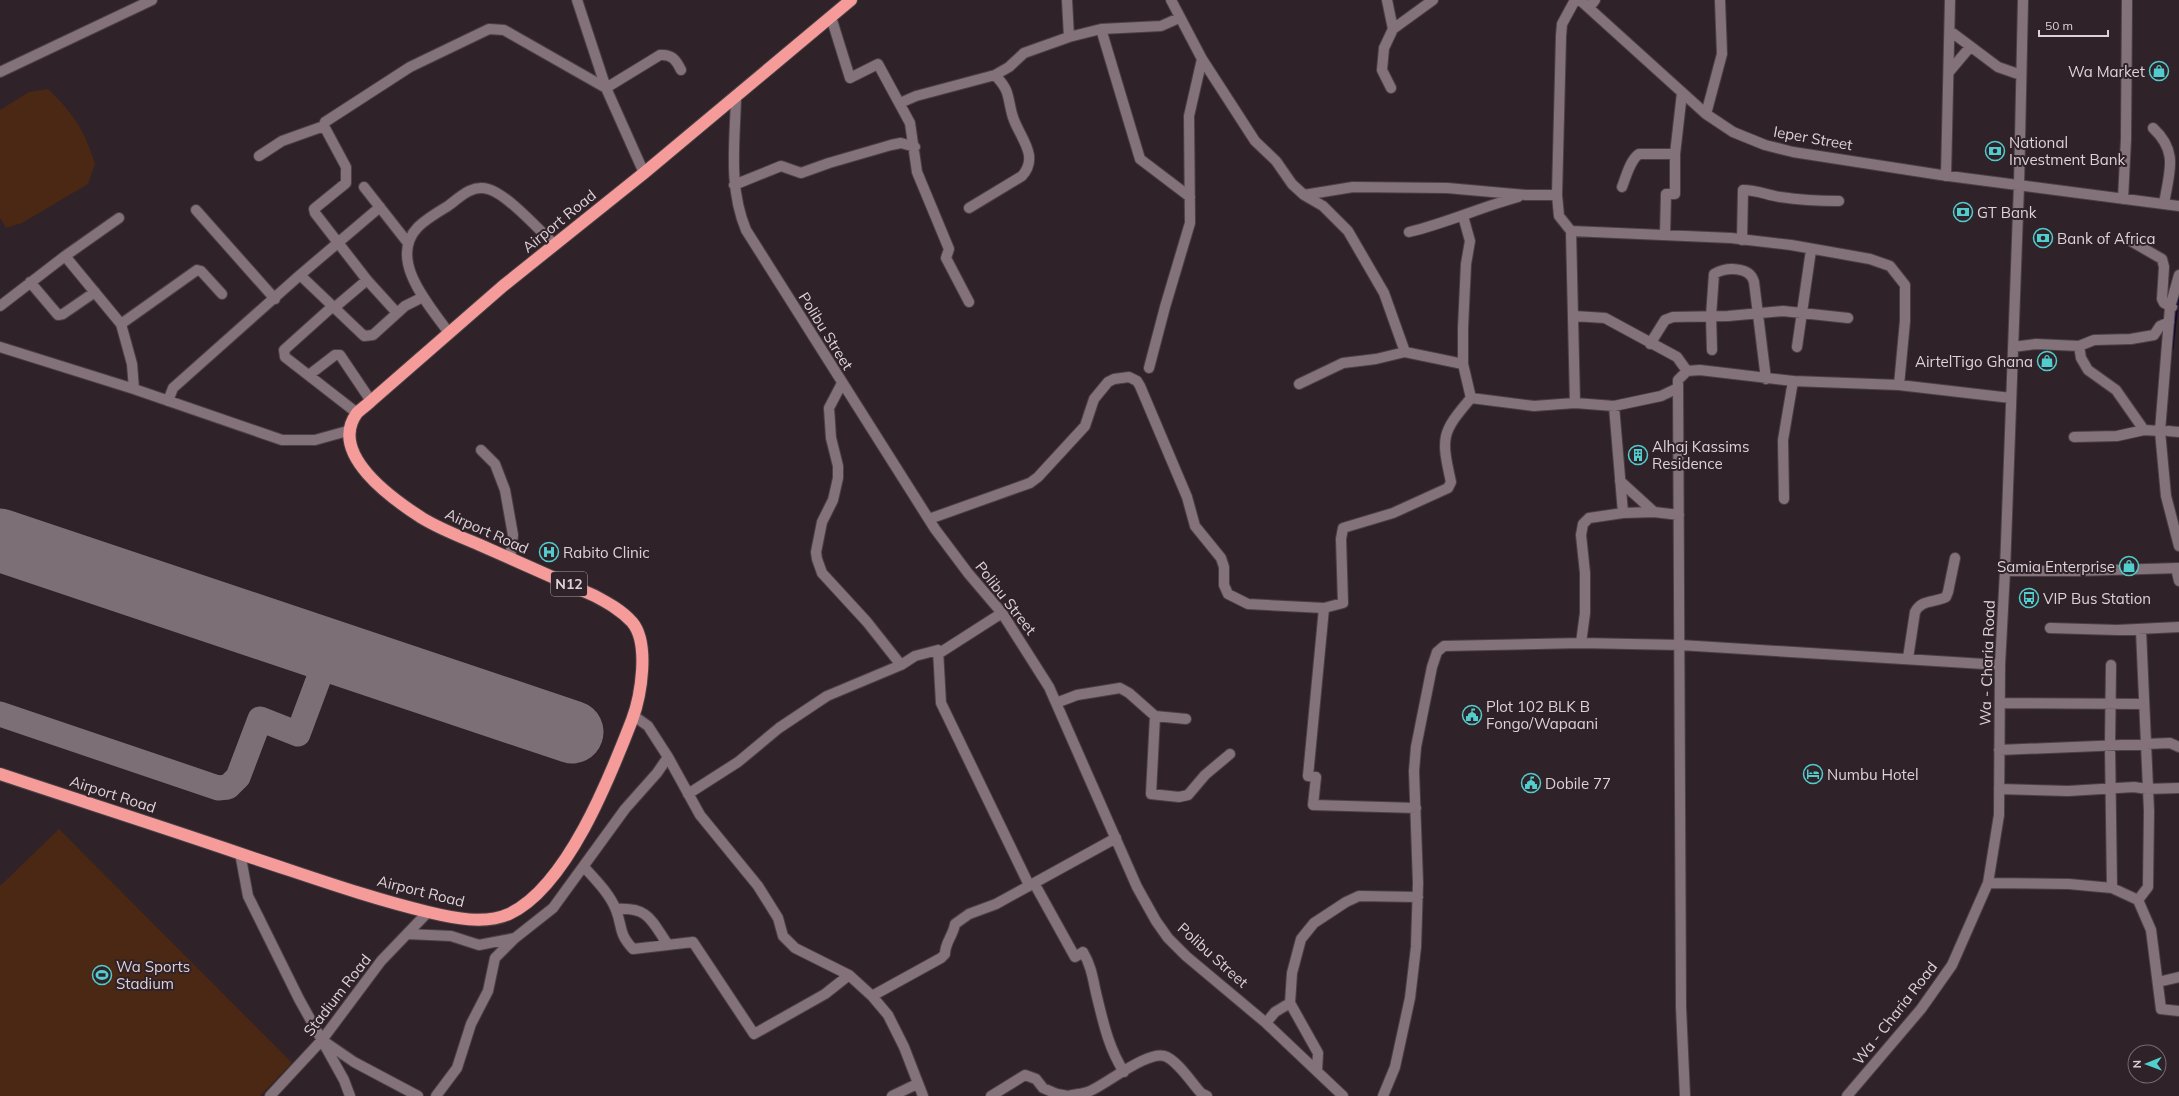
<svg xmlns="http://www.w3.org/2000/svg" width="2179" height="1096" viewBox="0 0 2179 1096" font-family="Mulish,sans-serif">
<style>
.green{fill:#4a2813}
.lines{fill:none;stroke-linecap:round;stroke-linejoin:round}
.stream{stroke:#120632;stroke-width:3}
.taxiway{stroke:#7c7076;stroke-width:25}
.runway{stroke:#7c7076;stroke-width:63}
.minor-casing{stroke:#4b4044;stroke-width:12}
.highway-casing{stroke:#4b4044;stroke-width:14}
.minor{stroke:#83727a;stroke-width:10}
.highway{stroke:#f59c9b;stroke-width:12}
.labels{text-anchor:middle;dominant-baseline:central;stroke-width:4;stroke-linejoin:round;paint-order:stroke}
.shield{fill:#302229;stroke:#a99ea3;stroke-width:1}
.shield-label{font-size:14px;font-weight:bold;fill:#ddd3d7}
.poi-label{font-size:15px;fill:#ddd3d7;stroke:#302229;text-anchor:start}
.street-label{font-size:15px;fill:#ddd3d7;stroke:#302229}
</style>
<rect width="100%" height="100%" fill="#302229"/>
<path class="green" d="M48 89C74 114 83 128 95 163L88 184 22 223 6 228 0 218V110L29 92Z
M59 829 292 1063 260 1096H0V886Z"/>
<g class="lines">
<path class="stream" d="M2172 349 2178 295"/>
<path class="taxiway" d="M0 714 218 788 228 787 238 777 260 719 298 734 329 651"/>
<path class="runway" d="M0 540 572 732"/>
<g class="minor-casing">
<path id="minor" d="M577 0 606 88 644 173
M1067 0 1069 37
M1171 0 1202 59 1255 141 1276 161 1292 184 1304 195 1323 206 1348 231 1384 293 1405 352 1463 364 1471 398
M1387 0 1393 29
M1580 0 1706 114 1733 132 1765 145 1793 152 1941 175 2179 206
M1589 8 1595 0
M831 17 850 78 878 64 910 123 917 172 949 249 946 258 969 302
M1101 29 1140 159 1190 197
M1950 31 1998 67 2021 75
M0 72 152 0
M1949 72 1970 47
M1391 88 1382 70 1384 48 1393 29 1433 0
M736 97C735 142 728 187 746 230L935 529 968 573 1002 613 1049 687 1137 887 1156 921 1168 938 1186 956 1266 1023 1343 1096
M900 103 916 96 995 75 1009 67 1024 53 1069 37 1101 29 1161 26 1179 18
M1706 114 1722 54 1720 0
M324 126 346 167V183L314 209 315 213 367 280
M2153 128C2179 152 2169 172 2164 204
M259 156 282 141 324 126 325 122 410 67 489 29 504 30 606 88 660 55C672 54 676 60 681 70
M1946 176 1950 0
M734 185 781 166 801 173 829 163 891 145 901 143 915 147
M364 187 408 243
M1622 187C1626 177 1630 160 1639 154H1675
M1304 195 1353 187 1447 188 1526 195H1557L1561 36 1562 24 1575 0
M1557 195 1559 216 1571 231 1575 403
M2123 199 2126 139 2127 0
M969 208 1022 176C1041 155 1017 135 1012 114 1007 95 1010 91 995 75
M196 210 275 299
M1571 231 1731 238 1791 245 1870 259 1890 266 1905 285V321L1899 385
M1409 232C1447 223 1481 207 1518 197
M1665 235 1666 194H1675V154L1682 93
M1742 240 1743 190C1757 190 1767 195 1780 197 1800 200 1819 201 1839 201
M2129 240 2162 259 2164 267 2162 299 2164 303 2172 307
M65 256 119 218
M300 275 364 336 373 335 405 306 423 297
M2179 275 2170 307 2160 431 2166 496 2179 546
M30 282 58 315 63 314 95 292
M0 306 65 256 121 324 132 364 134 389
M333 306 284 350 285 357 357 413
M334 308 367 280 397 313
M1574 316 1605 318 1677 357 1687 371
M121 324 197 270 201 271 222 294
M449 333C429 305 387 259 418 227 426 219 438 212 448 206 459 198 472 184 488 189 507 194 539 230 555 245
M1650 344 1665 320 1673 317 1728 316 1783 311 1848 318
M2079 346 2081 358 2088 370 2116 390 2144 430
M0 347 134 389 282 440H315L351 430
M1797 347 1811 250
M2013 347 2036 344 2079 346 2094 340 2131 339 2154 335 2160 326 2169 322
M1712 350 1711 316 1714 274C1726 267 1750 266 1754 282L1766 379
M1463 364V328L1466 264 1470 241 1463 216
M1149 368 1165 307 1190 223 1189 116 1202 59
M309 375 335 355H340L371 401
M842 383 829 408 831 438 838 466V478L833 500 822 522 816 552 817 559 822 573 867 622 901 665
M1299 384 1343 363 1376 359 1405 352
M168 401 173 388 300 275 380 207
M1614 406 1623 513 1654 512 1679 515
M2168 431 2179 432
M2074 437 2117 436 2144 430 2160 431
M481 450 495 464 505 490 513 535 510 559
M1620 481 1654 512
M1784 499 1783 440 1793 381
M929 519 1030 483 1038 477 1085 426 1094 399 1108 382 1114 379 1129 377 1137 381 1140 386 1187 497 1195 526 1221 558 1224 567V585L1228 594 1248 604 1324 608
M2176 568 2179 581
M2005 571H2077L2179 568
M2050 628 2117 630 2179 627
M1581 643 1585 613V573L1581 535 1583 524 1589 518 1623 513
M938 650 941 703 1029 885
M1908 658 1915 612C1922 599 1934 603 1946 597L1948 592 1955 558
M2111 665 2110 746 2112 888
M1056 703 1077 695 1120 688 1129 693 1155 716 1186 719
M2000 703 2143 704
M634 716 648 726 668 757 700 815 758 886 778 918 783 936 795 948 849 975 872 996 888 1015 904 1047 923 1096
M1155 716 1151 794 1179 797 1188 795 1205 775 1230 754
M1999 750 2170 743 2179 747
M1999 789 2068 791 2134 787 2147 789 2179 788
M688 794 738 762 779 728 827 696 901 665 915 656 938 650V654L1002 613
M1416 808 1313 805 1316 777 1308 776 1324 608 1343 603 1341 539 1343 528 1393 513 1448 488 1451 482C1441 437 1441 433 1471 398L1534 406 1575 403 1614 406 1661 396 1678 388
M240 853 248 896 299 999 344 1080 350 1096
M584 867C595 879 610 894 616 910 623 928 618 933 633 949L693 942 754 1034 825 994 849 975
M1034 883 1075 957 1083 952C1091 965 1093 979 1096 993 1103 1021 1108 1047 1124 1072
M1988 883 2069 884 2112 888 2138 900 2148 887 2149 811 2141 630
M2138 900 2151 930 2161 1009 2179 1011
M616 909C649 907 651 920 668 945
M407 934 451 936 479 945 515 938
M2158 982 2179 977
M872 996 941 958 945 954C945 942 953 936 955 924L969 914 996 904 1116 838
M1290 1003 1318 1053 1317 1071
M1266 1023 1275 1012 1290 1003 1292 973 1301 939 1314 923 1346 902 1359 896 1418 897
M322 1040 354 1062 418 1096
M270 1096 322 1040 381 961 428 912
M436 1096 457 1068 471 1024 488 991 495 958 515 938 553 908 625 809 657 773 668 757
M892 1096 917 1084
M991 1096 1025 1075 1036 1079 1043 1088 1057 1094 1068 1096
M1068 1096C1075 1094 1083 1094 1090 1091 1107 1084 1150 1048 1167 1057 1180 1064 1191 1082 1201 1093L1207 1096
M1383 1096 1395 1067 1410 998 1416 947 1418 883 1414 771 1416 747 1432 667 1437 652 1444 646 1581 643 1680 645 2000 665
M1685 1096 1681 1007 1678 380 1687 371 1700 370 1793 381 1899 385 2011 398
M1847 1096 1921 1009 1952 965 1988 883 1999 815 2000 665 2005 571 2019 185 2023 0"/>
</g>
<g class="highway-casing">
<path id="highway" d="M0 774C84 802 169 829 253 858 311 877 369 898 428 912 453 918 485 925 509 914 567 887 610 777 632 720 641 696 650 643 632 622 621 610 608 603 595 596 556 579 518 562 480 545 461 537 440 529 422 518 394 500 327 454 357 413 361 409 367 405 371 401L503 286 644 173 851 0"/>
</g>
<use href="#minor" class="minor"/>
<use href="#highway" class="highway"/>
</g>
<defs>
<g id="shop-ring" transform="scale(1)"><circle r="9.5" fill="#302229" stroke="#52cdcd" stroke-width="1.5"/><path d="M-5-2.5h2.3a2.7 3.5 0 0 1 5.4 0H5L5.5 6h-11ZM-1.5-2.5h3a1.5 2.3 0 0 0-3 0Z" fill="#52cdcd"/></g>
<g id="bank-ring" transform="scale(1)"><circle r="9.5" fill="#302229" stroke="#52cdcd" stroke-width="1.5"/><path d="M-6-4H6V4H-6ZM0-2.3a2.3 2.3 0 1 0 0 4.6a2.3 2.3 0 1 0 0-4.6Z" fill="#52cdcd"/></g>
<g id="building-ring" transform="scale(1)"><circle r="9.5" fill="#302229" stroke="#52cdcd" stroke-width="1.5"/><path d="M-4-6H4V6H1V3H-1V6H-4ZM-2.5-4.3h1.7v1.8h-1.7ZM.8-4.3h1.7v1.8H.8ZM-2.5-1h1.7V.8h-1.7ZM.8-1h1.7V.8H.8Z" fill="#52cdcd"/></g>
<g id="hospital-ring" transform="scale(1)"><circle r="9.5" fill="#302229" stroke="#52cdcd" stroke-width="1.5"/><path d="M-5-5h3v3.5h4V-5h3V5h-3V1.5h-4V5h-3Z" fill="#52cdcd"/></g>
<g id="bus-ring" transform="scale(1)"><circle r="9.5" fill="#302229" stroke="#52cdcd" stroke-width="1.5"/><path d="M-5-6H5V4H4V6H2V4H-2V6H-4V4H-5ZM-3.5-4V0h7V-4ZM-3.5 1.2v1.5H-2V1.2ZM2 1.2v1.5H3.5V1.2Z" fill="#52cdcd"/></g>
<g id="civic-ring" transform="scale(1)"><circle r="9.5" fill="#302229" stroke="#52cdcd" stroke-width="1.5"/><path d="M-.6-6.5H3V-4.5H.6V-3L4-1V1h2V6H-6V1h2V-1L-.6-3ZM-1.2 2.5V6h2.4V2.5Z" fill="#52cdcd"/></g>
<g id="hotel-ring" transform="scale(1)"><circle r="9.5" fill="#302229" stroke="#52cdcd" stroke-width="1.5"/><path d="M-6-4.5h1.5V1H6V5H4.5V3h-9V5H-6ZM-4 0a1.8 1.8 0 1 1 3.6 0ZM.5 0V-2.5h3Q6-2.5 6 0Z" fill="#52cdcd"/></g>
<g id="stadium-ring" transform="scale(1)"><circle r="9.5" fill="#302229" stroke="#52cdcd" stroke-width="1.5"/><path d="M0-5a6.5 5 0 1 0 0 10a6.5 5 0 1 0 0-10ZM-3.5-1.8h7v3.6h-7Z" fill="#52cdcd"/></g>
</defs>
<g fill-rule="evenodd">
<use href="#shop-ring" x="2159" y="71"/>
<use href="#bank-ring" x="1995" y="151"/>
<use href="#bank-ring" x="1963" y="212"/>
<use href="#bank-ring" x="2043" y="238"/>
<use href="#shop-ring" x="2047" y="361"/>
<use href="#building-ring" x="1638" y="455"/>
<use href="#hospital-ring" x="549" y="552"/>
<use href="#shop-ring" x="2129" y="566"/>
<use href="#bus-ring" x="2029" y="598"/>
<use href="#civic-ring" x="1472" y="715"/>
<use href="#hotel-ring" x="1813" y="774"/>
<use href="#civic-ring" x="1531" y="783"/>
<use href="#stadium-ring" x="102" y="975"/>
</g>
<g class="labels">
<rect class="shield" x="551" y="572" width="36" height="24" rx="3"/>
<g class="shield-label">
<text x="569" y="584">N12</text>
</g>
<g class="poi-label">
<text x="2145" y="71" text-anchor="end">Wa Market</text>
<text x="2009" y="142">National<tspan x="2009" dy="17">Investment Bank</tspan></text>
<text x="1977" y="212">GT Bank</text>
<text x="2057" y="238">Bank of Africa</text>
<text x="2033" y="361" text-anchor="end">AirtelTigo Ghana</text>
<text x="1652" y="446">Alhaj Kassims<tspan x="1652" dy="17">Residence</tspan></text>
<text x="563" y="552">Rabito Clinic</text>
<text x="2115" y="566" text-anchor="end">Samia Enterprise</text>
<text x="2043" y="598">VIP Bus Station</text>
<text x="1486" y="706">Plot 102 BLK B<tspan x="1486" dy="17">Fongo/Wapaani</tspan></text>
<text x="1827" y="774">Numbu Hotel</text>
<text x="1545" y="783">Dobile 77</text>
<text x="116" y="966">Wa Sports<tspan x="116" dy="17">Stadium</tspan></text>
</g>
<g class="street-label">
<text transform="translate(1813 138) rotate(10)">Ieper Street</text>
<text transform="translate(559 221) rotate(-39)">Airport Road</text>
<text transform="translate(826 331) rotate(58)">Polibu Street</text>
<text transform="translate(487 531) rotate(24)">Airport Road</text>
<text transform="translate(1006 598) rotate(52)">Polibu Street</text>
<text transform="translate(1987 663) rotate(-88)">Wa - Charia Road</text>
<text transform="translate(113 794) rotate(18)">Airport Road</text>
<text transform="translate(421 891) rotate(14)">Airport Road</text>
<text transform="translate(1213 955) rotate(42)">Polibu Street</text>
<text transform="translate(337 995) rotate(-52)">Stadium Road</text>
<text transform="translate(1895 1013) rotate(-52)">Wa - Charia Road</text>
</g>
</g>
<g transform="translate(2147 1064) rotate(269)"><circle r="19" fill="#302229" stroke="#75696f"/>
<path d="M0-3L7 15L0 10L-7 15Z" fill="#52cdcd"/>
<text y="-6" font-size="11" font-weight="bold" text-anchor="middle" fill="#ddd3d7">N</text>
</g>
<path d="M2039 30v6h69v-6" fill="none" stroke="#ddd3d7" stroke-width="2"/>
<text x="2045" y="30" font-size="12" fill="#ddd3d7" stroke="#302229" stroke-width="3" paint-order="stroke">50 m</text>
</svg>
